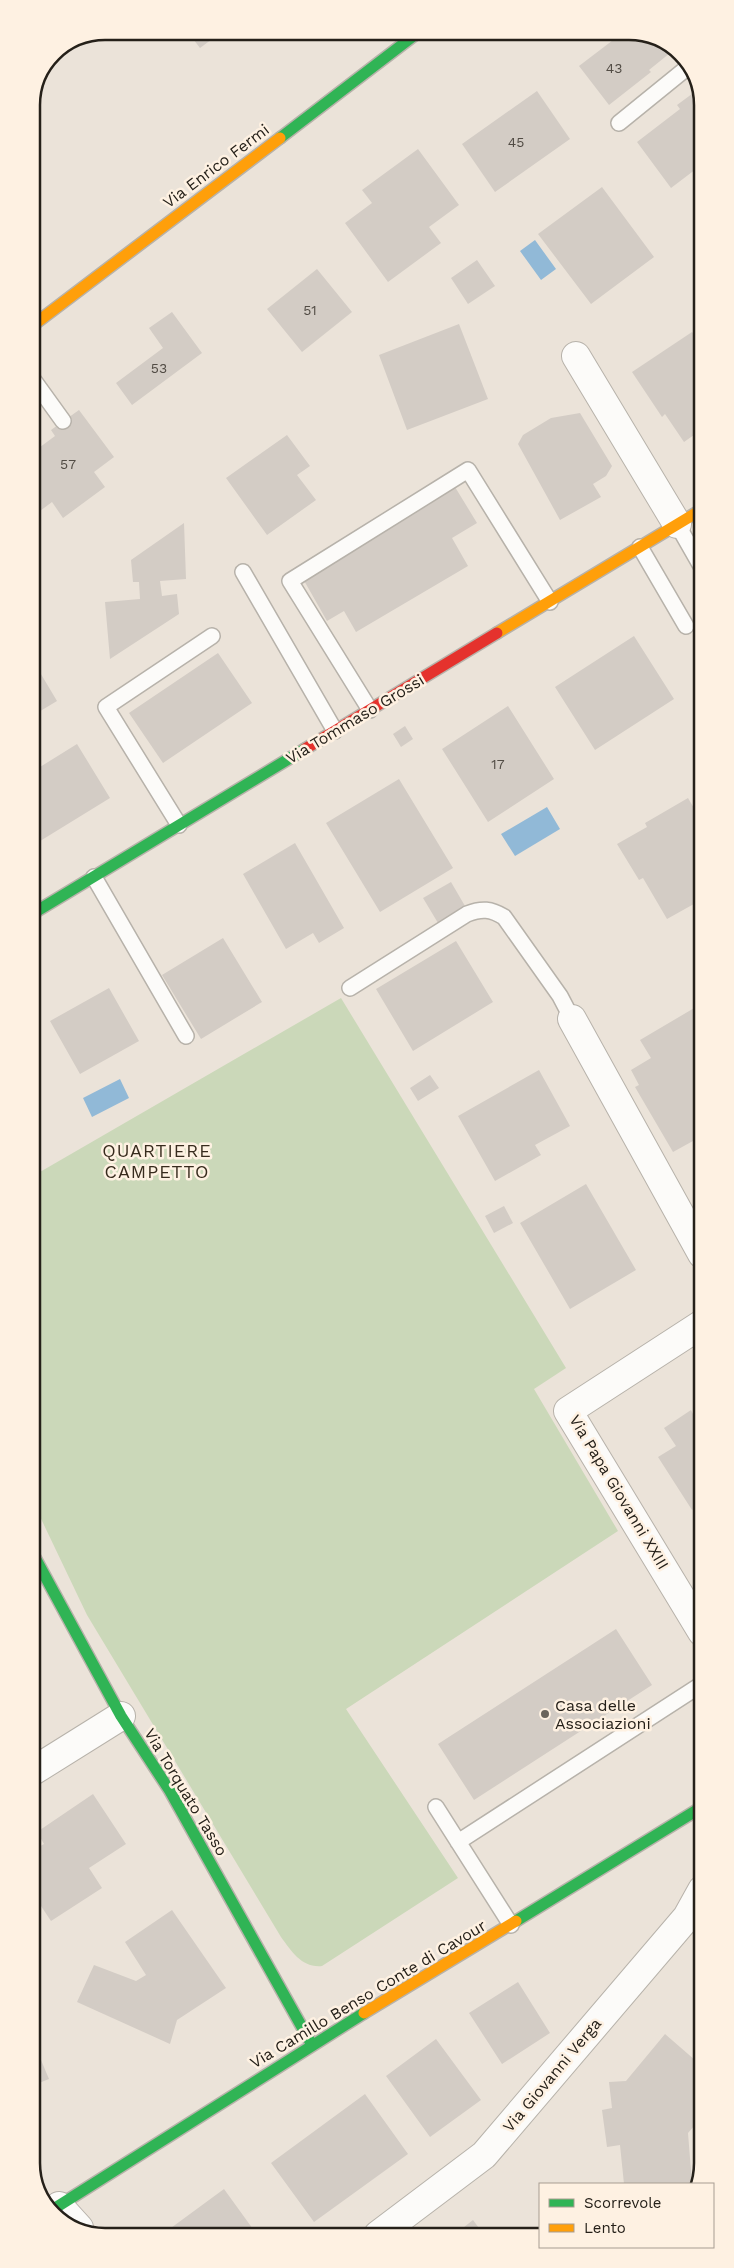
<svg xmlns="http://www.w3.org/2000/svg" width="734" height="2268" viewBox="0 0 734 2268" font-family="'Work Sans',sans-serif">
<style>
.green{fill:#cbd8b9}
.water{fill:#91b9d7}
.building{fill:#d3ccc5}
.lines{fill:none;stroke-linecap:round;stroke-linejoin:round}
.lane-casing{stroke:#b7b2aa;stroke-width:18}
.street-casing{stroke:#b7b2aa;stroke-width:30}
.fast-casing{stroke:#b7b2aa;stroke-width:14}
.slow-casing{stroke:#b7b2aa;stroke-width:14}
.jam-casing{stroke:#b7b2aa;stroke-width:14}
.lane{stroke:#fcfbf9;stroke-width:15}
.street{stroke:#fcfbf9;stroke-width:28}
.fast{stroke:#30b455;stroke-width:11}
.slow{stroke:#ff9f0a;stroke-width:11}
.jam{stroke:#e5322d;stroke-width:11}
.poi-dot{fill:#6a645c;stroke:#fef1e2;stroke-width:2}
.labels{text-anchor:middle;dominant-baseline:central;stroke-width:5;stroke-linejoin:round;paint-order:stroke}
.number-label{font-size:14px;fill:#524c45}
.street-label{font-size:16px;fill:#252019;stroke:#fef1e2}
.poi-label{font-size:16px;fill:#252019;stroke:#fef1e2;text-anchor:start}
.neighbourhood-label{font-size:18px;letter-spacing:1px;fill:#372b1d;stroke:#fef1e2}
.rim{fill:none;stroke:#252019;stroke-width:2.5}
</style>
<rect width="100%" height="100%" fill="#ebe3d9"/>
<path class="green" d="M341 998 566 1368 534 1389 618 1531 346 1709 458 1878 322 1966C302 1968 292 1952 281 1937L87 1615 33 1502V1176Z"/>
<path class="water" d="M535 240 556 269 541 280 520 251Z
M547 807 560 829 515 856 501 834Z
M120 1079 129 1098 92 1117 83 1098Z"/>
<path class="building" d="M187 31H223L200 48Z
M619 31H634L675 49 649 70 651 72 609 105 579 66 621 34Z
M700 88V166L671 188 637 142 680 109 677 105Z
M537 91 570 139 495 192 462 144Z
M418 149 459 205 429 227 441 243 388 282 345 223 372 203 362 190Z
M602 187 654 257 591 304 538 234Z
M477 260 495 286 468 304 451 278Z
M317 269 352 312 302 352 267 309Z
M172 312 202 353 132 405 116 383 163 348 149 328Z
M459 324 488 399 407 430 379 355Z
M692 332 701 342V430L684 442 665 414 662 417 632 372Z
M79 410 114 457 94 472 105 487 63 518 52 502 36 514 32 508V453L55 436 51 430Z
M580 413 612 466 606 476 593 484 601 497 560 520 518 444 523 435 551 418Z
M287 435 310 466 297 475 316 500 267 535 226 478Z
M455 487 477 523 452 538 468 566 356 632 344 611 327 621 302 577Z
M184 523 186 579 160 581 162 596 177 594 179 614 110 659 105 602 140 599 139 582H133L131 560Z
M634 636 674 699 595 750 555 687Z
M218 653 252 703 163 763 129 713Z
M32 659 57 701 32 716Z
M508 706 554 779 488 822 442 749Z
M405 726 413 739 401 747 393 734Z
M77 744 110 798 32 846V772Z
M399 779 453 868 380 912 326 823Z
M688 798 701 820V900L667 919 643 878 639 880 617 844 647 827 645 823Z
M295 843 344 928 319 943 313 933 286 949 243 874Z
M451 882 465 906 438 923 423 898Z
M223 938 262 1002 201 1039 162 975Z
M456 941 493 1002 413 1051 376 989Z
M109 988 139 1041 80 1074 50 1021Z
M701 1004 702 1136 673 1152 635 1087 639 1085 631 1070 651 1058 640 1040Z
M539 1070 570 1126 535 1145 541 1155 495 1181 458 1116Z
M430 1075 439 1088 418 1101 410 1088Z
M32 1088 39 1089 33 1119Z
M586 1184 636 1270 570 1309 520 1223Z
M504 1206 513 1223 494 1233 485 1216Z
M691 1410 694 1416 702 1411V1503L692 1510 658 1457 676 1446 664 1428Z
M616 1629 652 1685 474 1800 438 1744Z
M93 1794 126 1844 89 1868 102 1888 51 1921 33 1894V1850L44 1844 37 1832Z
M172 1910 226 1988 177 2020 170 2044 77 2002 94 1965 136 1981 146 1975 125 1942Z
M518 1982 550 2033 502 2064 469 2013Z
M665 2034 703 2067V2116L688 2133 692 2183 624 2184 620 2145 607 2147 602 2110 612 2108 609 2082 626 2081Z
M436 2039 481 2100 430 2137 386 2076Z
M38 2053 49 2079 34 2085V2055Z
M365 2094 408 2154 314 2222 271 2163Z
M224 2189 258 2236H160Z
M473 2220 484 2235H454Z"/>
<g class="lines">
<g class="lane-casing">
<path id="lane" d="M619 123 688 67
M32 378 63 421
M677 524 701 566
M640 547 686 626
M243 572 335 731
M370 710 290 581 468 470 550 602
M179 825 106 707 212 636
M94 877 186 1036
M350 988 467 914C482 908 491 909 504 917L560 996 572 1019
M436 1807 511 1925
M458 1842 702 1684"/>
</g>
<g class="street-casing">
<path id="street" d="M576 356 677 524
M572 1019 702 1254
M702 1324 568 1411 702 1632
M33 1771 121 1716
M59 2206 79 2228
M378 2235 484 2155 687 1917 702 1890"/>
</g>
<g class="fast-casing">
<path id="fast" d="M280 138 420 31
M32 914 305 749
M33 1554 121 1716 170 1791 312 2045
M516 1921 702 1807
M52 2210 364 2013"/>
</g>
<g class="slow-casing">
<path id="slow" d="M32 326 280 138
M497 633 701 510
M364 2013 516 1921"/>
</g>
<g class="jam-casing">
<path id="jam" d="M305 749 497 633"/>
</g>
<use href="#lane" class="lane"/>
<use href="#street" class="street"/>
<use href="#fast" class="fast"/>
<use href="#slow" class="slow"/>
<use href="#jam" class="jam"/>
</g>
<circle class="poi-dot" cx="545" cy="1714" r="5"/>
<g class="labels">
<g class="number-label">
<text x="614" y="68">43</text>
<text x="516" y="142">45</text>
<text x="310" y="310">51</text>
<text x="159" y="368">53</text>
<text x="68" y="464">57</text>
<text x="498" y="764">17</text>
</g>
<g class="street-label">
<text transform="translate(216 166) rotate(-37)">Via Enrico Fermi</text>
<text transform="translate(355 719) rotate(-31)">Via Tommaso Grossi</text>
<text transform="translate(619 1492) rotate(59)">Via Papa Giovanni XXIII</text>
<text transform="translate(186 1792) rotate(59)">Via Torquato Tasso</text>
<text transform="translate(368 1994) rotate(-31)">Via Camillo Benso Conte di Cavour</text>
<text transform="translate(552 2075) rotate(-50)">Via Giovanni Verga</text>
</g>
<g class="poi-label">
<text x="555" y="1705">Casa delle<tspan x="555" dy="18">Associazioni</tspan></text>
</g>
<g class="neighbourhood-label">
<text x="157" y="1150">QUARTIERE<tspan x="157" dy="21">CAMPETTO</tspan></text>
</g>
</g>
<path d="M0 0H734V2268H0ZM105 40H629A65 65 0 0 1 694 105V2163A65 65 0 0 1 629 2228H105A65 65 0 0 1 40 2163V105A65 65 0 0 1 105 40Z" fill="#fef1e2" fill-rule="evenodd"/>
<path class="rim" d="M105 40H629A65 65 0 0 1 694 105V2163A65 65 0 0 1 629 2228H105A65 65 0 0 1 40 2163V105A65 65 0 0 1 105 40Z"/>
<rect x="539" y="2183" width="175" height="65" fill="#fef1e2" stroke="#a79d92"/>
<rect x="549" y="2199" width="25" height="8" fill="#30b455" stroke="#a79d92"/>
<text x="584" y="2208" font-size="15" fill="#252019">Scorrevole</text>
<rect x="549" y="2224" width="25" height="8" fill="#ff9f0a" stroke="#a79d92"/>
<text x="584" y="2233" font-size="15" fill="#252019">Lento</text>
</svg>
